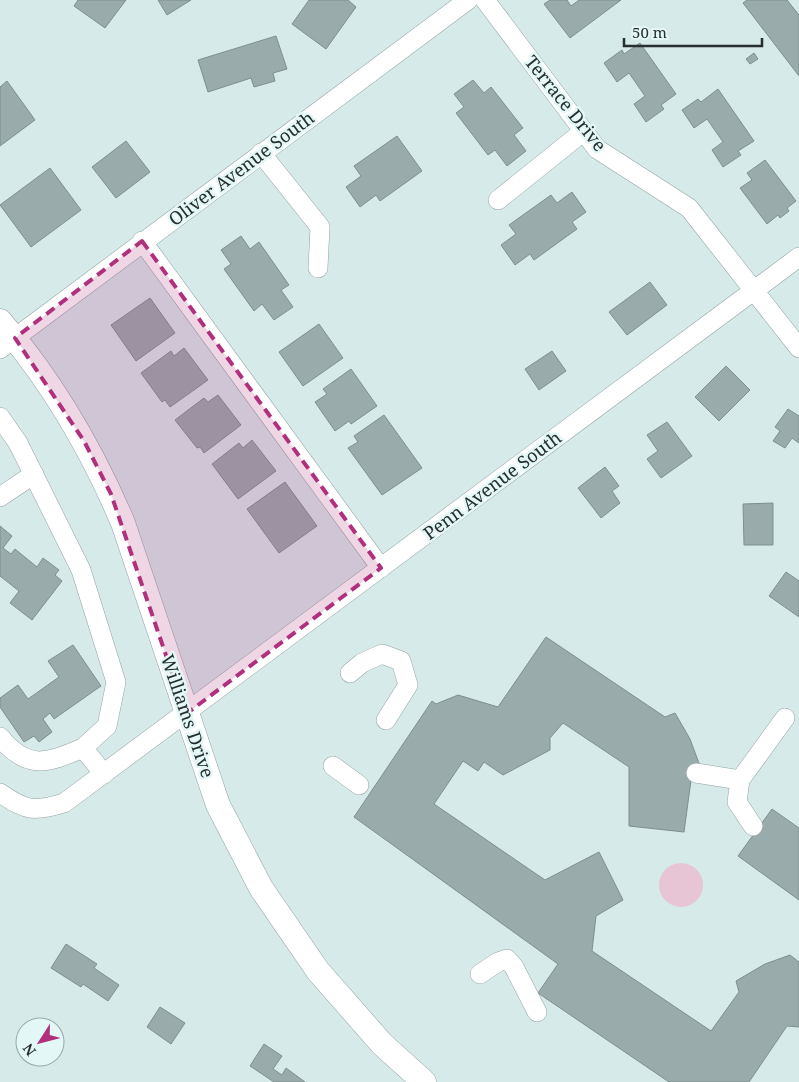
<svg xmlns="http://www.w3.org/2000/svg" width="799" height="1082" viewBox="0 0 799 1082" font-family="'Noto Serif',serif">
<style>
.green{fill:#e7c5d5}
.building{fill:#99abab;stroke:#7d8f8f}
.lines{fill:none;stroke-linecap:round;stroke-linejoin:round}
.minor-casing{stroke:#92a3a4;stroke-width:20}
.major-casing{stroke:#92a3a4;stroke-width:25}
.minor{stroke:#fff;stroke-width:19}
.major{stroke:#fff;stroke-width:24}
.marked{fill:#b0307d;fill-opacity:0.2;stroke:#b0307d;stroke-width:4;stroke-dasharray:10 6;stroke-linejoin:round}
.labels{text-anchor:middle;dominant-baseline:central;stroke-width:5;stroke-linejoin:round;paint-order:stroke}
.street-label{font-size:18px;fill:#272e2e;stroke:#e4f7f7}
</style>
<rect width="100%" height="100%" fill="#d7eaea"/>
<path class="green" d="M659 885a22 22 0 1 1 44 0a22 22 0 1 1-44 0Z"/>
<path class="building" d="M78 0H126L105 28 74 6Z
M158 0H191L167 15Z
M309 0H348L356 7 326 49 292 24Z
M550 0H567L571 6 579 0H621L570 38 544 4Z
M747 0H787L799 15V76L743 3Z
M276 36 287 69 273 73 275 81 254 87 251 78 208 92 198 60Z
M640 43 676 94 661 105 664 109 646 122 634 104 645 96 629 73 617 82 604 63 622 50 624 54Z
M754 53 758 59 750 64 746 59Z
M473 80 484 93 491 87 523 128 514 135 526 151 507 166 495 150 488 155 456 113 464 107 454 94Z
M7 81 35 120 0 146V87Z
M718 89 754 141 738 151 741 155 723 167 712 150 723 142 707 119 694 128 682 110 698 99 701 102Z
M397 136 422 171 380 201 376 195 360 207 346 187 361 176 354 166Z
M126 141 150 172 116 198 92 167Z
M765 160 796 201 787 208 789 211 780 218 778 215 767 224 740 188 752 180 747 173Z
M50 168 81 210 31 247 0 205Z
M572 192 586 212 572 222 577 229 534 260 530 254 515 265 501 245 516 234 509 225 551 195 557 203Z
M241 236 250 249 259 242 289 285 281 290 293 307 274 320 262 304 254 311 224 269 231 264 221 250Z
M650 282 667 305 627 335 609 312Z
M150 298 175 333 136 361 111 325Z
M319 324 343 358 303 386 279 352Z
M184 348 208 380 170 407 165 400 162 402 141 373 171 351 174 356Z
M552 351 566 371 539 390 525 369Z
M726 366 750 390 719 421 695 397Z
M351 369 377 406 351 424 349 421 335 431 315 402 327 394 323 389Z
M218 395 241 425 204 453 200 447 197 448 175 420 204 398 208 402Z
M788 409 799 416V443L792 438 785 448 773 441 780 431 775 427Z
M384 415 422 468 382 495 348 448 358 442 354 436Z
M667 422 692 456 661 478 647 459 658 451 647 435Z
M252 440 276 471 238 499 212 464 239 443 243 448Z
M605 467 619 486 612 491 620 503 601 518 578 488Z
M285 482 317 526 279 553 247 509Z
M773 503V545H744L743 504Z
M0 526 12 536 3 548 11 554 15 549 37 567 43 558 59 570 55 575 62 581 32 620 10 603 19 591 0 576Z
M786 572 799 581V617L769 596Z
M546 637 665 717 675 713 690 739 700 766 692 773 684 832 629 826V767L563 723 550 738V750L503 775 484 762 478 771 463 761 434 804 545 880 599 852 623 900 596 916 592 951 711 1031 739 992 736 981 765 964 790 955 799 962V1027L787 1026 749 1082H669L538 993 558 964 354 817 432 701 436 704 458 695 498 707Z
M73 645 101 686 54 719 50 713 43 719 52 732 39 742 34 736 24 742 0 707V698L18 685 28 699 59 677 48 661Z
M772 809 799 828V900L738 856Z
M66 944 97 964 94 968 119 985 108 1001 83 984 81 987 51 968Z
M160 1007 185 1023 171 1044 147 1027Z
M264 1044 282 1056 273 1069 282 1075 286 1068 305 1082H274L250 1066Z"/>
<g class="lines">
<g class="minor-casing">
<path id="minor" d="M485 0 597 149 689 208 799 348
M261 153 320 227 318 268
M498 200 584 131
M142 241 381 568
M0 349 468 0
M0 417 18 443 81 570 116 682 107 726 83 748 104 774
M0 497 34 474
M350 673 362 663 382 654 401 661 408 685 386 720
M0 737C27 771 48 763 83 748
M333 766 359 785
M696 773 740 780
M0 793C26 811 34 812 64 803L799 257
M753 826 737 802 740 780 785 718
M480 974 498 962 507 959 514 967 537 1012"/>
</g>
<g class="major-casing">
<path id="major" d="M0 321C52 381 92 450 123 523L218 805 261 888 318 971 382 1044 424 1082"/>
</g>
<use href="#minor" class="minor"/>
<use href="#major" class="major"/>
</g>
<path class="marked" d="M142 241 381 568 186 714 111 494 84 441 15 338Z"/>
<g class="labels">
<g class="street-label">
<text transform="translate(566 103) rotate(51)">Terrace Drive</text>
<text transform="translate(241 168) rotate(-37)">Oliver Avenue South</text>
<text transform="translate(492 485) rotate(-37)">Penn Avenue South</text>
<text transform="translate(188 716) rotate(71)">Williams Drive</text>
</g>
</g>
<g transform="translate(40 1042) rotate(234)"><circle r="24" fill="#e4f7f7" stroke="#98a7a7"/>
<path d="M0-4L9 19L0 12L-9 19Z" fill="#b0307d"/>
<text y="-8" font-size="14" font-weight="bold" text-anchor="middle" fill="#272e2e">N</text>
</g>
<path d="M624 38v8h138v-8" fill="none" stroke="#272e2e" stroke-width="2.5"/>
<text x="632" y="38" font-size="15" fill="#272e2e" stroke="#e4f7f7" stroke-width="4" paint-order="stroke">50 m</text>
</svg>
